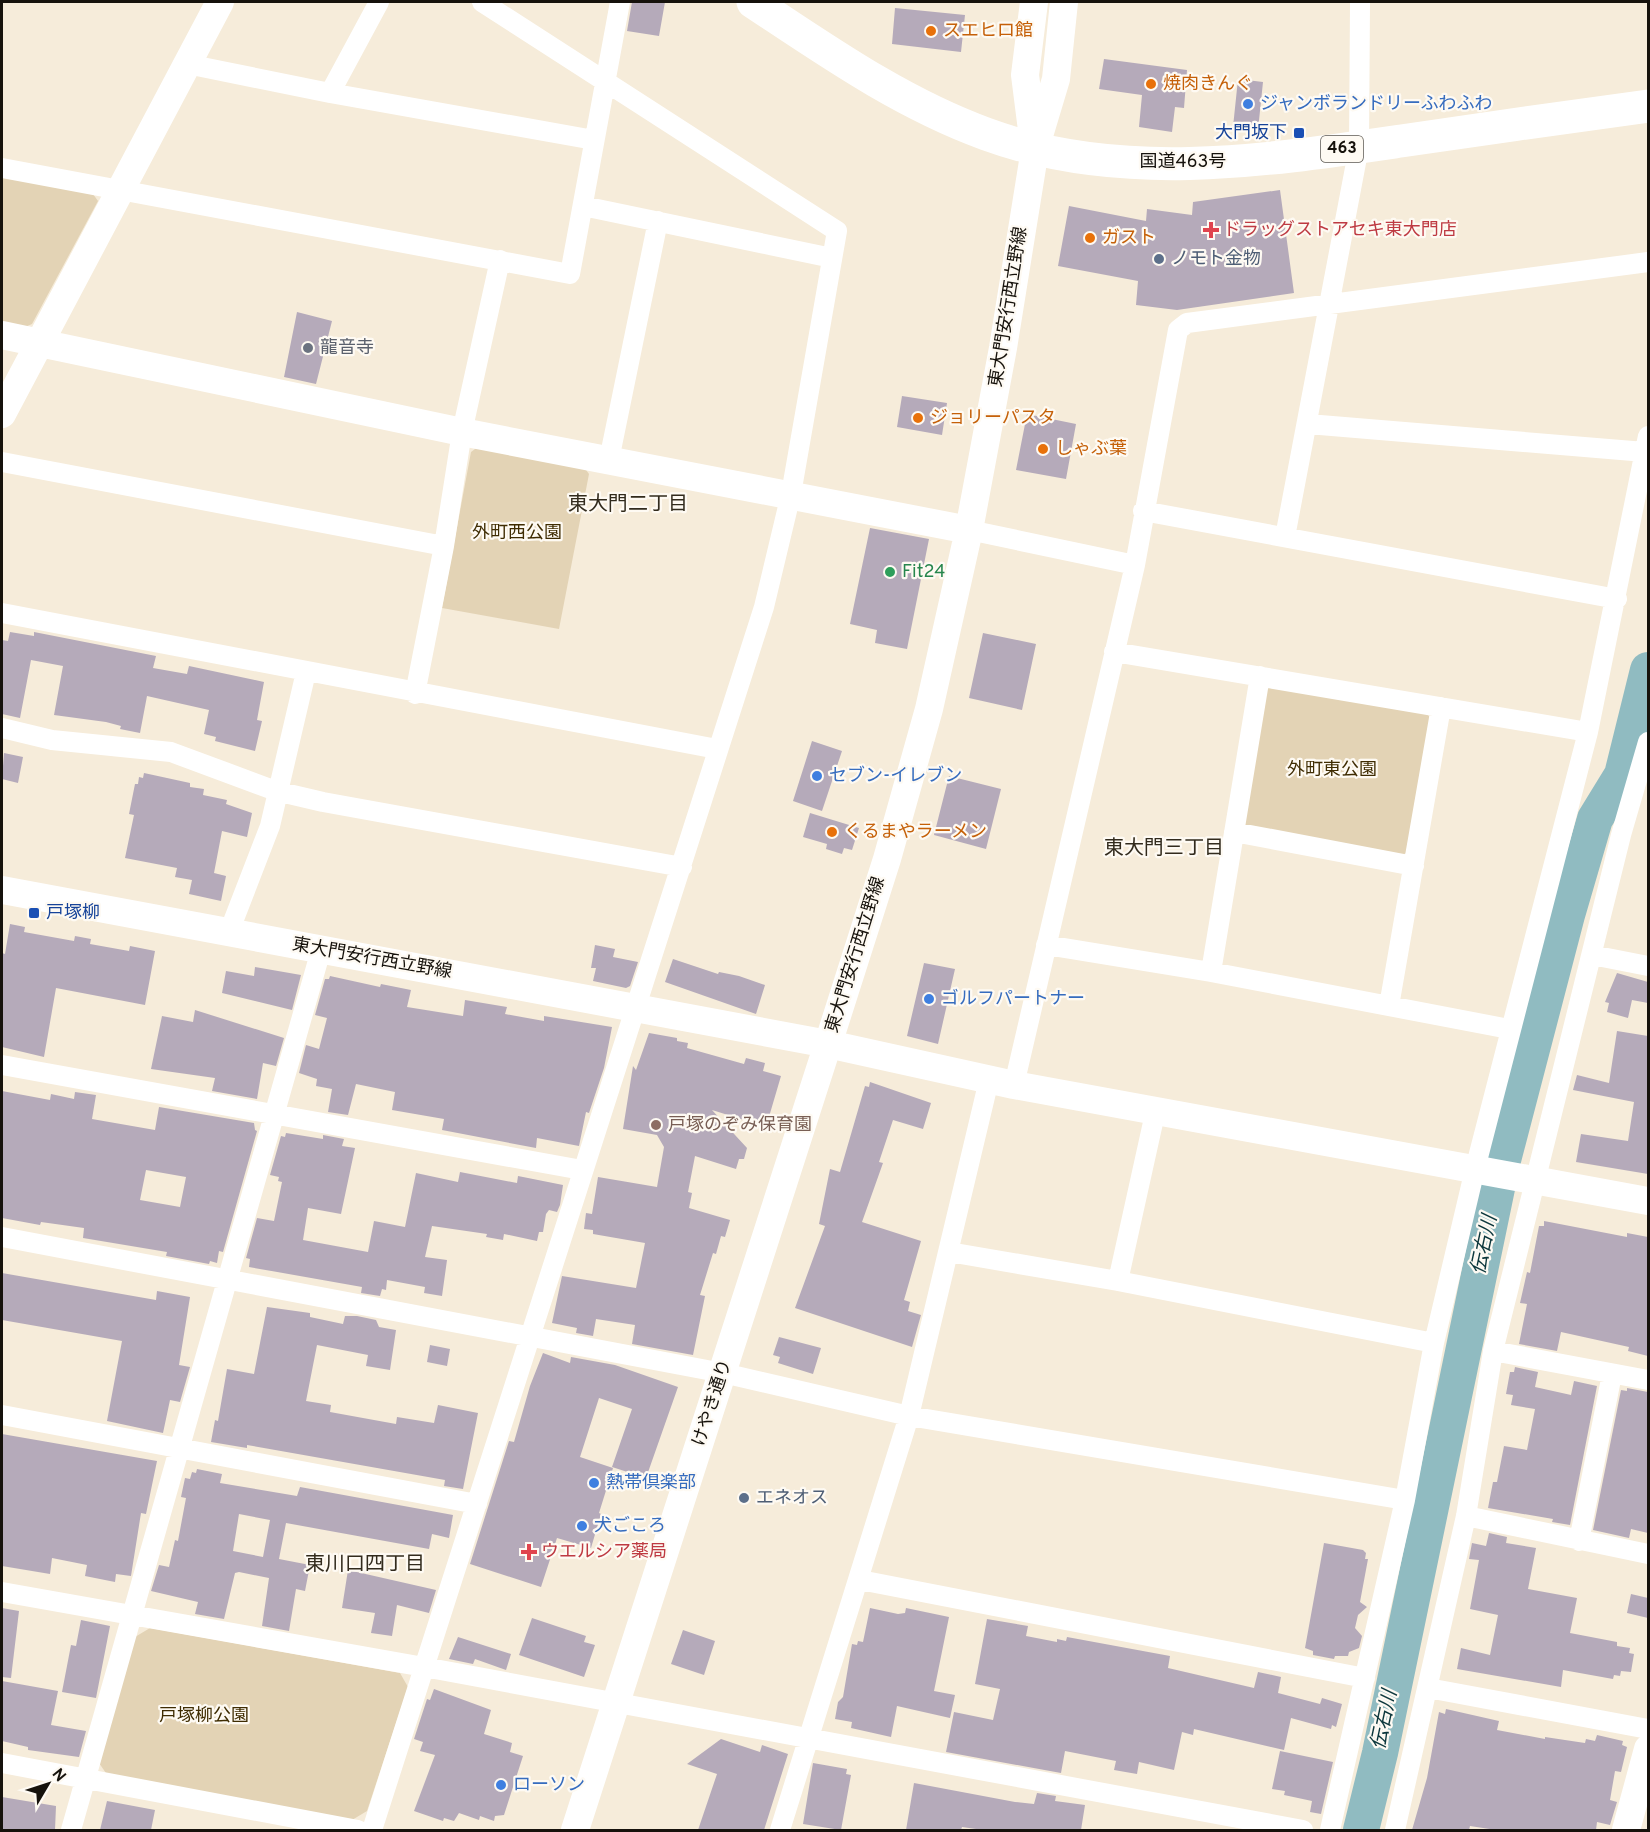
<svg xmlns="http://www.w3.org/2000/svg" width="1650" height="1832" viewBox="0 0 1650 1832" font-family="Overpass,'Noto Sans JP',sans-serif">
<style>
.green{fill:#e3d3b5}
.lines{fill:none;stroke-linecap:round;stroke-linejoin:round}
.river{stroke:#90bbc1;stroke-width:36}
.building{fill:#b5aaba;fill-rule:evenodd}
.street{stroke:#fff;stroke-width:20}
.secondary{stroke:#fff;stroke-width:28}
.highway{stroke:#fff;stroke-width:33}
.food-dot{fill:#e8710a;stroke:#fefaf3;stroke-width:2}
.shop-dot{fill:#3f7fe0;stroke:#fefaf3;stroke-width:2}
.transit-dot{fill:#1a4fb4;stroke:#fefaf3;stroke-width:2}
.health-dot{fill:#e0444e;stroke:#fefaf3;stroke-width:2}
.service-dot{fill:#5c6f8a;stroke:#fefaf3;stroke-width:2}
.worship-dot{fill:#6b7280;stroke:#fefaf3;stroke-width:2}
.leisure-dot{fill:#2e9e5b;stroke:#fefaf3;stroke-width:2}
.education-dot{fill:#8d6e63;stroke:#fefaf3;stroke-width:2}
.labels{text-anchor:middle;dominant-baseline:central;stroke-width:4.5;stroke-linejoin:round;paint-order:stroke}
.shield{fill:#fefaf3;stroke:#5c5851;stroke-width:1.5}
.shield-label{font-size:16px;font-weight:bold;fill:#16120c}
.food-label{font-size:18px;fill:#c56008;stroke:#fefaf3;text-anchor:start}
.shop-label{font-size:18px;fill:#366cbe;stroke:#fefaf3;text-anchor:start}
.transit-label{font-size:18px;fill:#164399;stroke:#fefaf3;text-anchor:end}
.street-label{font-size:18px;fill:#16120c;stroke:#fefaf3}
.health-label{font-size:18px;fill:#be3a42;stroke:#fefaf3;text-anchor:start}
.service-label{font-size:18px;fill:#4e5e75;stroke:#fefaf3;text-anchor:start}
.worship-label{font-size:18px;fill:#5b616d;stroke:#fefaf3;text-anchor:start}
.park-label{font-size:18px;fill:#3f2c02;stroke:#fefaf3}
.leisure-label{font-size:18px;fill:#27864d;stroke:#fefaf3;text-anchor:start}
.education-label{font-size:18px;fill:#785e54;stroke:#fefaf3;text-anchor:start}
.neighbourhood-label{font-size:20px;fill:#322b1d;stroke:#fefaf3}
.water-label{font-size:20px;font-style:italic;fill:#0c373c;stroke:#fefaf3}
</style>
<rect width="100%" height="100%" fill="#f6ecda"/>
<path class="green" d="M2 175 93 194 98 201 32 324 25 327 2 323Z
M479 446 584 467 589 474 559 629 442 608 471 452Z
M1274 683 1426 712 1431 719 1406 853 1398 858 1244 829 1266 689Z
M150 1628 400 1673 408 1687 367 1811 352 1820 108 1776 99 1763 135 1637Z"/>
<g class="lines">
<path class="river" d="M1361 1830 1380 1753 1502 1164 1567 915 1595 819 1622 775 1648 670"/>
</g>
<path class="building" d="M632 2H665L659 36 627 31Z
M895 8 965 15 961 52 892 44Z
M1104 59 1187 70 1184 108 1175 107 1172 132 1139 127 1142 95 1099 89Z
M1238 79 1263 82 1258 130 1233 127Z
M1280 190 1294 293 1177 310 1136 305 1138 281 1058 266 1069 206 1146 221 1147 209 1192 215 1193 202Z
M297 312 332 321 316 384 284 377Z
M902 396 947 403 942 435 897 427Z
M1027 414 1076 424 1066 479 1016 470Z
M870 528 929 539 907 649 875 643 877 630 850 624Z
M10 632 34 636V632L156 656 153 668 187 674 189 666 264 682 257 720 262 721 255 751 215 741 216 737 204 734 209 710 147 696 140 733 120 729 121 726 106 722 54 715 63 666 31 660 20 718 2 714V640L8 641Z
M983 633 1036 644 1022 710 969 698Z
M812 741 842 751 822 811 793 801Z
M4 753 23 757 18 783 2 779Z
M144 773 190 783V787L204 789 203 795 227 800 226 804 252 813 247 837 222 831 214 873 226 876 221 901 189 894 192 880 175 877 177 868 125 858 134 815 129 814 135 784H138L139 777 143 778Z
M949 776 1001 789 986 849 934 835Z
M810 813 859 828 852 850 844 848 842 854 826 849 827 844 803 837Z
M10 924 25 927 24 932 74 941 75 936 91 939 90 944 129 951 130 946 155 951 145 1005 56 988 44 1057 2 1047V953L5 954Z
M595 945 615 949 613 957 638 962 630 986 626 988 593 981 596 968H591Z
M673 959 718 974 719 972 739 976 765 985 756 1014 665 982Z
M924 963 955 969 938 1044 907 1036Z
M255 967 301 975 292 1010 222 993 226 971 254 976Z
M1617 973 1648 982V1003L1632 1000 1628 1018 1607 1012 1609 1003 1605 1002Z
M330 976 380 987 381 984 411 990 407 1007 463 1016 465 1000 507 1007 505 1014 544 1021V1016L612 1027 604 1068 589 1113 586 1112 579 1146 537 1138 536 1148 442 1130 444 1119 392 1110 395 1092 356 1084 348 1115 328 1112 332 1089 316 1086 317 1079 299 1073 306 1045 319 1049 327 1018 315 1015 325 979H329Z
M195 1010 284 1038 276 1066 263 1063 257 1099 212 1091 215 1078 151 1069 162 1016 193 1022Z
M1617 1031 1648 1036V1174L1576 1162 1581 1134 1628 1141 1634 1102 1573 1090 1577 1075 1609 1083Z
M649 1033 677 1038V1041L688 1043 687 1048 744 1064 746 1058 765 1063 763 1071 781 1076 766 1127 712 1110 747 1148 744 1159H739L736 1169 695 1156 688 1192 692 1193 689 1208 730 1220 725 1237 721 1236 716 1254 713 1253 700 1295 705 1296 693 1355 632 1344 635 1325 596 1319 593 1336 576 1333 577 1328 552 1323 562 1276 636 1288 645 1243 593 1234V1230L584 1229 586 1213 592 1214 598 1177 657 1187 664 1147 657 1135 623 1129 633 1066 636 1070Z
M870 1082 931 1103 923 1129 893 1120 879 1162 883 1163 862 1222 921 1241 904 1300 910 1302 908 1311 921 1315 912 1347 795 1308 825 1226 819 1224 830 1169 840 1172 865 1086 869 1087Z
M2 1091 50 1100 51 1094 74 1099 75 1092 96 1095 92 1119 155 1130 159 1107 254 1123 255 1130 257 1131 223 1252 219 1251 217 1263 210 1261 209 1264 166 1256 167 1252 83 1238 84 1228 41 1222 40 1225 2 1218ZM146 1170 186 1177 180 1207 140 1200Z
M286 1133 323 1139V1135L344 1139 342 1146 355 1148 341 1214 308 1208 303 1240 368 1252 374 1221 405 1227 416 1173 458 1182 460 1172 517 1183 518 1176 563 1185 560 1205 557 1212 549 1210 546 1214 543 1232H539L537 1241 504 1234 503 1240 486 1237 487 1234 432 1226 425 1257 447 1260 442 1296 424 1293 425 1287 387 1280 386 1290 382 1289 380 1296 361 1293 362 1287 249 1267 250 1259 246 1258 257 1218 274 1221 282 1182 278 1181 279 1177 270 1175 281 1136 285 1137Z
M1544 1221 1627 1237V1233L1648 1237V1356L1628 1351 1629 1347 1561 1332 1557 1351 1519 1344 1527 1304 1520 1303 1527 1272 1530 1273 1539 1226H1544Z
M2 1273 156 1300 157 1291 190 1297 179 1365 190 1367 180 1402 170 1400 163 1433 107 1421 122 1341 2 1320Z
M267 1307 310 1313V1317L343 1324 345 1316H357L376 1320 379 1327 396 1330 390 1370 366 1366 368 1355 317 1345 306 1401 331 1405 330 1412 396 1424 397 1417 434 1423 438 1405 478 1413 463 1489 444 1486 445 1480 247 1445V1448L211 1442 215 1420 218 1421 227 1369 254 1374Z
M779 1337 821 1348 813 1374 778 1363 780 1357 773 1355Z
M430 1345 450 1349 447 1366 427 1362Z
M543 1353 570 1363 571 1357 615 1365 678 1387 646 1478 612 1467 632 1409 599 1398 580 1457 613 1468 599 1513 601 1514 591 1548 557 1538 541 1587 470 1564 509 1441 514 1442 530 1386Z
M1515 1367 1538 1372 1535 1387 1571 1395 1574 1381 1597 1386 1570 1525 1552 1522 1553 1519 1488 1508 1493 1482H1497L1504 1446 1527 1450 1535 1409 1511 1405 1513 1395 1506 1394 1510 1372H1514Z
M1627 1388 1648 1392V1533L1631 1529 1629 1538 1593 1530 1621 1390 1627 1391Z
M2 1434 157 1461 146 1514 141 1513 131 1576 116 1574 115 1582 85 1576 87 1565 52 1558 50 1574 2 1566Z
M197 1469 222 1474 220 1483 297 1496 300 1487 453 1515 449 1538 432 1534 429 1549 286 1523 279 1559 310 1565 305 1591 296 1589 289 1631 262 1626 269 1578 239 1572 235 1573 224 1619 195 1614 198 1602 151 1591 159 1565 169 1567 175 1540 178 1541 186 1498 181 1497 185 1478 190 1479 192 1472 196 1473ZM239 1514 270 1520 263 1557 233 1551Z
M1489 1533 1507 1537 1506 1543 1536 1548 1528 1589 1577 1598 1570 1633 1617 1642V1646L1630 1648 1629 1653 1634 1654 1631 1672 1621 1671 1620 1676 1614 1675 1613 1679 1563 1670 1561 1687 1457 1669 1461 1648 1490 1655 1498 1615 1470 1609 1479 1560 1469 1559 1472 1543 1486 1546Z
M1324 1543 1363 1550 1366 1553 1365 1559H1368L1360 1602 1367 1607 1358 1615 1355 1628 1362 1636 1359 1648 1349 1652 1348 1656H1335L1334 1659 1313 1655V1651L1305 1648Z
M348 1570 436 1590 429 1613 397 1605 392 1636 371 1633 375 1613 342 1608Z
M1631 1594 1648 1598V1618L1627 1613Z
M2 1608 19 1611 11 1678 2 1677Z
M870 1608 898 1614 905 1613 906 1608 949 1617 934 1691 955 1695 950 1718 897 1706 891 1737 851 1728 852 1722 835 1719 838 1702 843 1697 852 1644 857 1645 858 1641 863 1642Z
M532 1618 586 1636 584 1642 595 1645 584 1677 519 1655Z
M987 1619 1028 1626 1026 1636 1057 1642V1639L1066 1641 1067 1637 1170 1656 1168 1668 1254 1688 1258 1672 1281 1677 1278 1693 1320 1704 1322 1698 1342 1704 1336 1727 1332 1725 1331 1729 1291 1718 1284 1750 1194 1729 1193 1735 1182 1732 1174 1770 1139 1762 1137 1774 1114 1770 1116 1761 1065 1751 1061 1773 946 1752 954 1712 993 1720 1000 1689 975 1684Z
M81 1620 110 1626 96 1698 62 1692 71 1645 76 1646Z
M683 1630 715 1641 704 1675 671 1664Z
M458 1637 511 1654 506 1670 475 1659 473 1664 449 1659Z
M2 1681 58 1691 51 1725 86 1731 79 1757 28 1750V1747L2 1741Z
M434 1689 491 1710 484 1734 512 1743 510 1752 523 1756 504 1815 495 1816 494 1821 480 1816 479 1820 459 1813 454 1821 444 1818 443 1821 414 1811 435 1755 420 1751 423 1742 414 1739 427 1699 430 1700Z
M1446 1709 1499 1721 1497 1730 1545 1739V1737L1585 1743 1586 1739 1595 1741 1597 1735 1623 1741 1622 1745 1627 1747 1621 1772 1615 1771 1610 1800 1617 1802 1610 1825 1597 1822 1596 1830H1496L1470 1826 1469 1830H1412L1427 1778 1439 1712 1445 1714Z
M721 1739 760 1752 762 1745 788 1754 764 1830H698L717 1774 687 1764Z
M1280 1751 1333 1762 1321 1814 1310 1812 1312 1801 1284 1795 1285 1791 1272 1789Z
M813 1763 847 1769 846 1774 851 1775 841 1830 803 1824Z
M914 1783 1015 1802 1034 1804 1037 1793 1056 1796 1055 1801 1085 1805 1081 1830H983L962 1827 961 1830H906Z
M2 1797 56 1806 55 1830H2Z
M107 1801 155 1810 151 1830H100Z"/>
<g class="lines">
<path class="street" d="M187 64 330 93 594 140
M330 93 379 2
M2 168 570 274 620 2
M583 206 832 258
M1308 424 1645 452
M609 460 658 221
M2 462 444 546
M1143 511 1617 599
M969 530 1135 565
M1285 537 1359 147 1360 2
M2 613 717 749
M1114 652 1588 732
M415 694 444 546 462 432 500 260
M2 728 52 740 171 752 276 791 323 802 682 867
M1234 832 1414 866
M229 932 270 826 306 672
M1046 945 1211 972 1509 1029
M1592 955 1648 966
M1211 972 1260 676
M1389 1006 1441 707
M2 1065 582 1170
M1014 1085 1135 565 1178 330 1187 323 1648 262
M2 1237 723 1373 909 1416 1405 1500
M949 1252 1118 1281 1434 1343
M1118 1281 1156 1109
M1493 1351 1648 1380
M2 1415 477 1504
M1466 1516 1648 1554
M1579 1541 1612 1374
M860 1580 1365 1678
M2 1592 424 1667 1303 1830
M1428 1688 1648 1729
M2 1763 358 1830
M71 1830 321 950
M372 1830 764 607 791 494 837 231 482 2
M780 1830 909 1416 989 1080
M1330 1830 1405 1500 1434 1343 1475 1169 1588 732 1648 436
M1395 1830 1466 1516 1493 1351 1621 835 1648 742"/>
<path class="secondary" d="M1033 138 1025 75 1034 2
M2 335 462 432 969 530
M2 414 220 2
M2 890 828 1044 887 859 929 709 969 530 1003 348 1035 149 1056 79 1064 2
M575 1830 828 1044 1014 1085 1648 1201
M1626 1830 1648 1749"/>
<path class="highway" d="M753 2C827 51 901 103 986 134 1120 183 1264 161 1401 141 1483 129 1566 117 1648 106"/>
</g>
<g class="food-dot">
<circle cx="931" cy="31" r="6"/>
<circle cx="1151" cy="84" r="6"/>
<circle cx="1090" cy="238" r="6"/>
<circle cx="918" cy="418" r="6"/>
<circle cx="1043" cy="449" r="6"/>
<circle cx="832" cy="832" r="6"/>
</g>
<g class="shop-dot">
<circle cx="1248" cy="104" r="6"/>
<circle cx="817" cy="776" r="6"/>
<circle cx="929" cy="999" r="6"/>
<circle cx="594" cy="1483" r="6"/>
<circle cx="582" cy="1526" r="6"/>
<circle cx="501" cy="1785" r="6"/>
</g>
<g class="transit-dot">
<rect x="1293" y="127" width="12" height="12" rx="3"/>
<rect x="28" y="907" width="12" height="12" rx="3"/>
</g>
<g class="health-dot">
<path d="M1208 221h6v6h6v6h-6v6h-6v-6h-6v-6h6z"/>
<path d="M526 1543h6v6h6v6h-6v6h-6v-6h-6v-6h6z"/>
</g>
<g class="service-dot">
<circle cx="1159" cy="259" r="6"/>
<circle cx="744" cy="1498" r="6"/>
</g>
<circle class="worship-dot" cx="308" cy="348" r="6"/>
<circle class="leisure-dot" cx="890" cy="572" r="6"/>
<circle class="education-dot" cx="656" cy="1125" r="6"/>
<g class="labels">
<rect class="shield" x="1321" y="136" width="42" height="26" rx="4.5"/>
<g class="shield-label">
<text x="1342" y="149">463</text>
</g>
<g class="food-label">
<text x="943" y="31">スエヒロ館</text>
<text x="1163" y="84">焼肉きんぐ</text>
<text x="1102" y="238">ガスト</text>
<text x="930" y="418">ジョリーパスタ</text>
<text x="1055" y="449">しゃぶ葉</text>
<text x="844" y="832">くるまやラーメン</text>
</g>
<g class="shop-label">
<text x="1260" y="104">ジャンボランドリーふわふわ</text>
<text x="829" y="776">セブン-イレブン</text>
<text x="941" y="999">ゴルフパートナー</text>
<text x="606" y="1483">熱帯倶楽部</text>
<text x="594" y="1526">犬ごころ</text>
<text x="513" y="1785">ローソン</text>
</g>
<g class="transit-label">
<text x="1287" y="133">大門坂下</text>
<text x="46" y="913" text-anchor="start">戸塚柳</text>
</g>
<g class="street-label">
<text x="1183" y="162">国道463号</text>
<text transform="translate(1009 307) rotate(-81)">東大門安行西立野線</text>
<text transform="translate(856 955) rotate(-73)">東大門安行西立野線</text>
<text transform="translate(372 959) rotate(10)">東大門安行西立野線</text>
<text transform="translate(713 1403) rotate(-72)">けやき通り</text>
</g>
<g class="health-label">
<text x="1223" y="230">ドラッグストアセキ東大門店</text>
<text x="541" y="1552">ウエルシア薬局</text>
</g>
<g class="service-label">
<text x="1171" y="259">ノモト金物</text>
<text x="756" y="1498">エネオス</text>
</g>
<g class="worship-label">
<text x="320" y="348">龍音寺</text>
</g>
<g class="park-label">
<text x="517" y="533">外町西公園</text>
<text x="1332" y="770">外町東公園</text>
<text x="204" y="1716">戸塚柳公園</text>
</g>
<g class="leisure-label">
<text x="902" y="572">Fit24</text>
</g>
<g class="education-label">
<text x="668" y="1125">戸塚のぞみ保育園</text>
</g>
<g class="neighbourhood-label">
<text x="628" y="505">東大門二丁目</text>
<text x="1164" y="849">東大門三丁目</text>
<text x="365" y="1565">東川口四丁目</text>
</g>
<g class="water-label">
<text transform="translate(1485 1245) rotate(-78)">伝右川</text>
<text transform="translate(1385 1720) rotate(-78)">伝右川</text>
</g>
</g>
<rect width="1650" height="1832" fill="none" stroke="#16120c" stroke-width="6"/>
<g transform="translate(48 1784) rotate(51)" stroke="#fefaf3" stroke-width="4.5" paint-order="stroke">
<path d="M0-4.5L10 22L0 15L-10 22Z" fill="#16120c"/>
<text y="-9" font-size="16" font-weight="bold" text-anchor="middle" fill="#16120c">N</text>
</g>
</svg>
